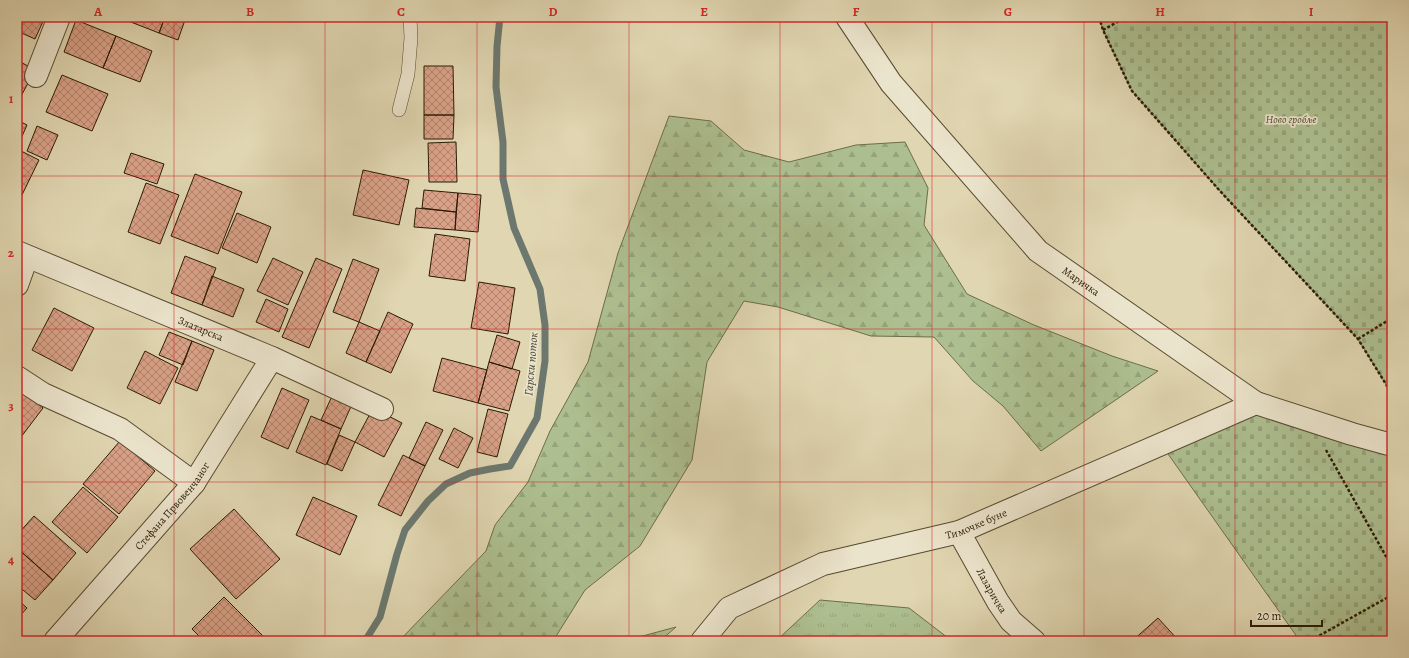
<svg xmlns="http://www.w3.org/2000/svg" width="1409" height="658" viewBox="0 0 1409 658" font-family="Alegreya,serif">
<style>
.grass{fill:url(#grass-tufts);stroke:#6c6d4a}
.forest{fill:url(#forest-firs);stroke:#6c6d4a}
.cemetery{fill:url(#cemetery-stones);stroke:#6c6d4a}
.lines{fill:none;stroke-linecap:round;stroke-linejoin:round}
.stream{stroke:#6c786f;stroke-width:7}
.building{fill:url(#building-cross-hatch);stroke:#2b1b04}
.service-casing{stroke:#584a2f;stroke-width:14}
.minor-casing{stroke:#584a2f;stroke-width:24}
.path{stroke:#2b1b04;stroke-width:2.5;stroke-dasharray:3 2;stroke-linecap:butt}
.service{stroke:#ebe4cc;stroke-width:13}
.minor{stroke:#ebe4cc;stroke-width:22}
.grid{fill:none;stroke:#d62828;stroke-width:1;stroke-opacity:0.55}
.labels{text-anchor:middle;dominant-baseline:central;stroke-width:3.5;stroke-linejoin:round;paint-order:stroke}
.park-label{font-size:11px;font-style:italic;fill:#524c2e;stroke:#ebe4cc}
.street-label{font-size:11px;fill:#2b1b04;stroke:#ebe4cc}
.water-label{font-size:12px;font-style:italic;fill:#4c4a39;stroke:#ebe4cc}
.neatline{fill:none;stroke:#d62828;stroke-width:1.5}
.grid-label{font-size:13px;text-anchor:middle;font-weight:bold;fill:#d62828}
</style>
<defs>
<pattern id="grass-tufts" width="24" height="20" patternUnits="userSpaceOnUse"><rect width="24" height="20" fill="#adbf90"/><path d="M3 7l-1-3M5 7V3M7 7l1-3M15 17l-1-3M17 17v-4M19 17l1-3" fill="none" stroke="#95a47b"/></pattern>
<pattern id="forest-firs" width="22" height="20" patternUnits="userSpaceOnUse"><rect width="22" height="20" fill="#adbf90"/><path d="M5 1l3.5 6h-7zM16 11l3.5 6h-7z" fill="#95a47b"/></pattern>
<pattern id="cemetery-stones" width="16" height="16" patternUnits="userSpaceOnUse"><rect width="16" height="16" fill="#adbf90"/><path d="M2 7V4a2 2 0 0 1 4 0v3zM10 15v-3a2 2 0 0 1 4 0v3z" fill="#95a47b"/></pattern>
<pattern id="building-cross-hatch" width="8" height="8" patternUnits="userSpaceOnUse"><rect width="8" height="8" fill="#d9a187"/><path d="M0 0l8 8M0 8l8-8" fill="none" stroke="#b0826c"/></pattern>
</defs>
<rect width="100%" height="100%" fill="#e0d6b1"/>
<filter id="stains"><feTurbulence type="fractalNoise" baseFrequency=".005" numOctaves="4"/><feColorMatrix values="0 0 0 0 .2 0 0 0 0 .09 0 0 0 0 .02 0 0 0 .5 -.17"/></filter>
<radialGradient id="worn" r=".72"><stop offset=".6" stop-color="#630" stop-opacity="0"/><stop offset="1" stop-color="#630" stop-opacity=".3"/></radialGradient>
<path class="grass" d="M820 600 909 608 952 641H776Z"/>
<path class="forest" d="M669 116 711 121 744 150 789 162 856 145 905 142 928 188 924 225 967 294 1034 325 1112 356 1158 371 1041 451 1003 406 973 381 934 337 871 336 778 307 744 301 707 362 692 460 640 546 585 590 553 641H399L486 551 495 525 528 482 550 431 588 362 618 253Z
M676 627 660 641H624Z"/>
<path class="cemetery" d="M1099 17H1392V394L1358 339 1220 191 1132 91 1103 30Z
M1256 403 1392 445V641H1300L1161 444Z"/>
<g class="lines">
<path class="stream" d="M365 641 380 617 397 554 405 530 428 501 446 484 470 473 490 469 510 466 537 418 545 361V325L540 289 514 228 503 179V142L496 87 497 46 500 17"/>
</g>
<path class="building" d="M17 17H45L35 39 17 31Z
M118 17H165L159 33Z
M165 17H186L178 40 159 33Z
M76 20 116 36 103 68 64 52Z
M116 36 152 51 140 82 103 68Z
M17 60 35 70 19 100 17 99Z
M424 66H453L454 115H424Z
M62 75 108 94 92 131 46 112Z
M424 115H454L453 139H424Z
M17 120 27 125 19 143 17 142Z
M37 126 58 135 47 160 27 151Z
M456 142 457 182H429L428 143Z
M17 149 39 160 20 199 17 198Z
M131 153 164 164 157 184 124 173Z
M363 170 409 180 399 225 353 215Z
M195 174 242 192 218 254 171 236Z
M146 183 179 195 160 244 128 232Z
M424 190 458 193 456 212 422 208Z
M458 193 481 195 478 232 455 230Z
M416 208 456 212 455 230 414 227Z
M237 213 271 227 257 263 222 248Z
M435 234 470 239 465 281 429 276Z
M185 256 216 268 202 305 171 293Z
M273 258 303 272 288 305 257 291Z
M316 258 342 269 309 348 282 337Z
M353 259 379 269 359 322 333 312Z
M212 276 244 289 233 317 202 305Z
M479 282 515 288 508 334 471 328Z
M266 299 288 309 279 332 256 322Z
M54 308 94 328 72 371 32 350Z
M388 312 413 324 391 373 366 362Z
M359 322 380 331 366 362 346 353Z
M169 332 192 341 183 365 159 355Z
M497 335 520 342 512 369 489 362Z
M192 341 214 350 197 391 175 382Z
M145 351 178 368 160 404 127 388Z
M442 358 487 370 478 403 433 391Z
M489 362 520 371 509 411 478 403Z
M17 387 43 408 18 441 17 440Z
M282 388 309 400 288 449 261 437Z
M333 394 353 402 341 429 321 420Z
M373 408 402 423 384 457 355 442Z
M488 409 508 414 497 457 477 452Z
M311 416 341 429 326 465 296 452Z
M426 422 443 430 425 466 409 458Z
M454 428 473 438 458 468 439 459Z
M339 435 355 442 342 471 327 464Z
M120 441 155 471 119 514 83 484Z
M403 455 425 466 401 516 378 505Z
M83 487 118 517 87 553 52 522Z
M313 497 357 516 340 555 296 535Z
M234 509 280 559 236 599 190 549Z
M34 516 76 553 53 580 17 548V535Z
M17 548 53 580 35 600 17 585Z
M224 597 268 641H204L192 629Z
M17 599 27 608 17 619Z
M1158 618 1179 641H1132Z"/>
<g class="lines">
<g class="service-casing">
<path id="service" d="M399 110 408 74 411 38 410 17"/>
</g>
<g class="minor-casing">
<g id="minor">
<path id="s1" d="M847 17 891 83 1038 251 1256 403 1352 434 1392 445"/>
<path d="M36 76 59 17"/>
<path id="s2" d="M17 252 272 358 382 409"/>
<path d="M17 285 27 257"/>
<path d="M17 377 43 394 120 429 194 483"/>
<path id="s3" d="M959 532 998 602 1011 621 1034 641"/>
<path id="s4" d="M55 641 194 483 272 358"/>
<path id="s5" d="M702 641 729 608 823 564 959 532 1256 403"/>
</g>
</g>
<path class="path" d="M1099 17 1103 30 1132 91 1220 191 1358 339 1392 394
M1386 17 1392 28
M1103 30 1126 17
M1358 339 1392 318
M1326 450 1392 567
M1315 638 1392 595"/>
<use href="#service" class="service"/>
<use href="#minor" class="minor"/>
</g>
<path class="grid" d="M174 17V641M325 17V641M477 17V641M629 17V641M780 17V641M932 17V641M1084 17V641M1235 17V641M17 176H1392M17 329H1392M17 482H1392"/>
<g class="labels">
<g class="park-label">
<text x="1291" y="119">Ново гробље</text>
</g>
<g class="street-label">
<text stroke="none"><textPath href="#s1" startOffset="355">Маричка</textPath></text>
<text stroke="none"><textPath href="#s2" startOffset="199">Златарска</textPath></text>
<text stroke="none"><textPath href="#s4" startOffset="179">Стефана Првовенчаног</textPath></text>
<text stroke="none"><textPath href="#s5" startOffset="305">Тимочке буне</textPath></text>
<text stroke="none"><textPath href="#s3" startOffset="67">Лазаричка</textPath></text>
</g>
<g class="water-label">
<text transform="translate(531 364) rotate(-85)">Гарски поток</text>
</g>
</g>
<rect width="1409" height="658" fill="none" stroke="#e0d6b1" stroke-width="44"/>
<path d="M1251 620v6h71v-6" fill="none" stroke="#2b1b04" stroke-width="2"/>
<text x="1257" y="620" font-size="12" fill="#2b1b04" stroke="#ebe4cc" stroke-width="3" paint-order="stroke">20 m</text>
<rect x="22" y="22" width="1365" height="614" class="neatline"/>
<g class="grid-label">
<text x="98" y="16">A</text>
<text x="250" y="16">B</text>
<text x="401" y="16">C</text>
<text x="553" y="16">D</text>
<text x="704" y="16">E</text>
<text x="856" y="16">F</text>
<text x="1008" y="16">G</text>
<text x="1160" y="16">H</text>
<text x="1311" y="16">I</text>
<text x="11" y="103">1</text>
<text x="11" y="257">2</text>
<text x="11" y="410">3</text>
<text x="11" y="564">4</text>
</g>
<rect width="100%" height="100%" filter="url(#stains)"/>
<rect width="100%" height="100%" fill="url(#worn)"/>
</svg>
